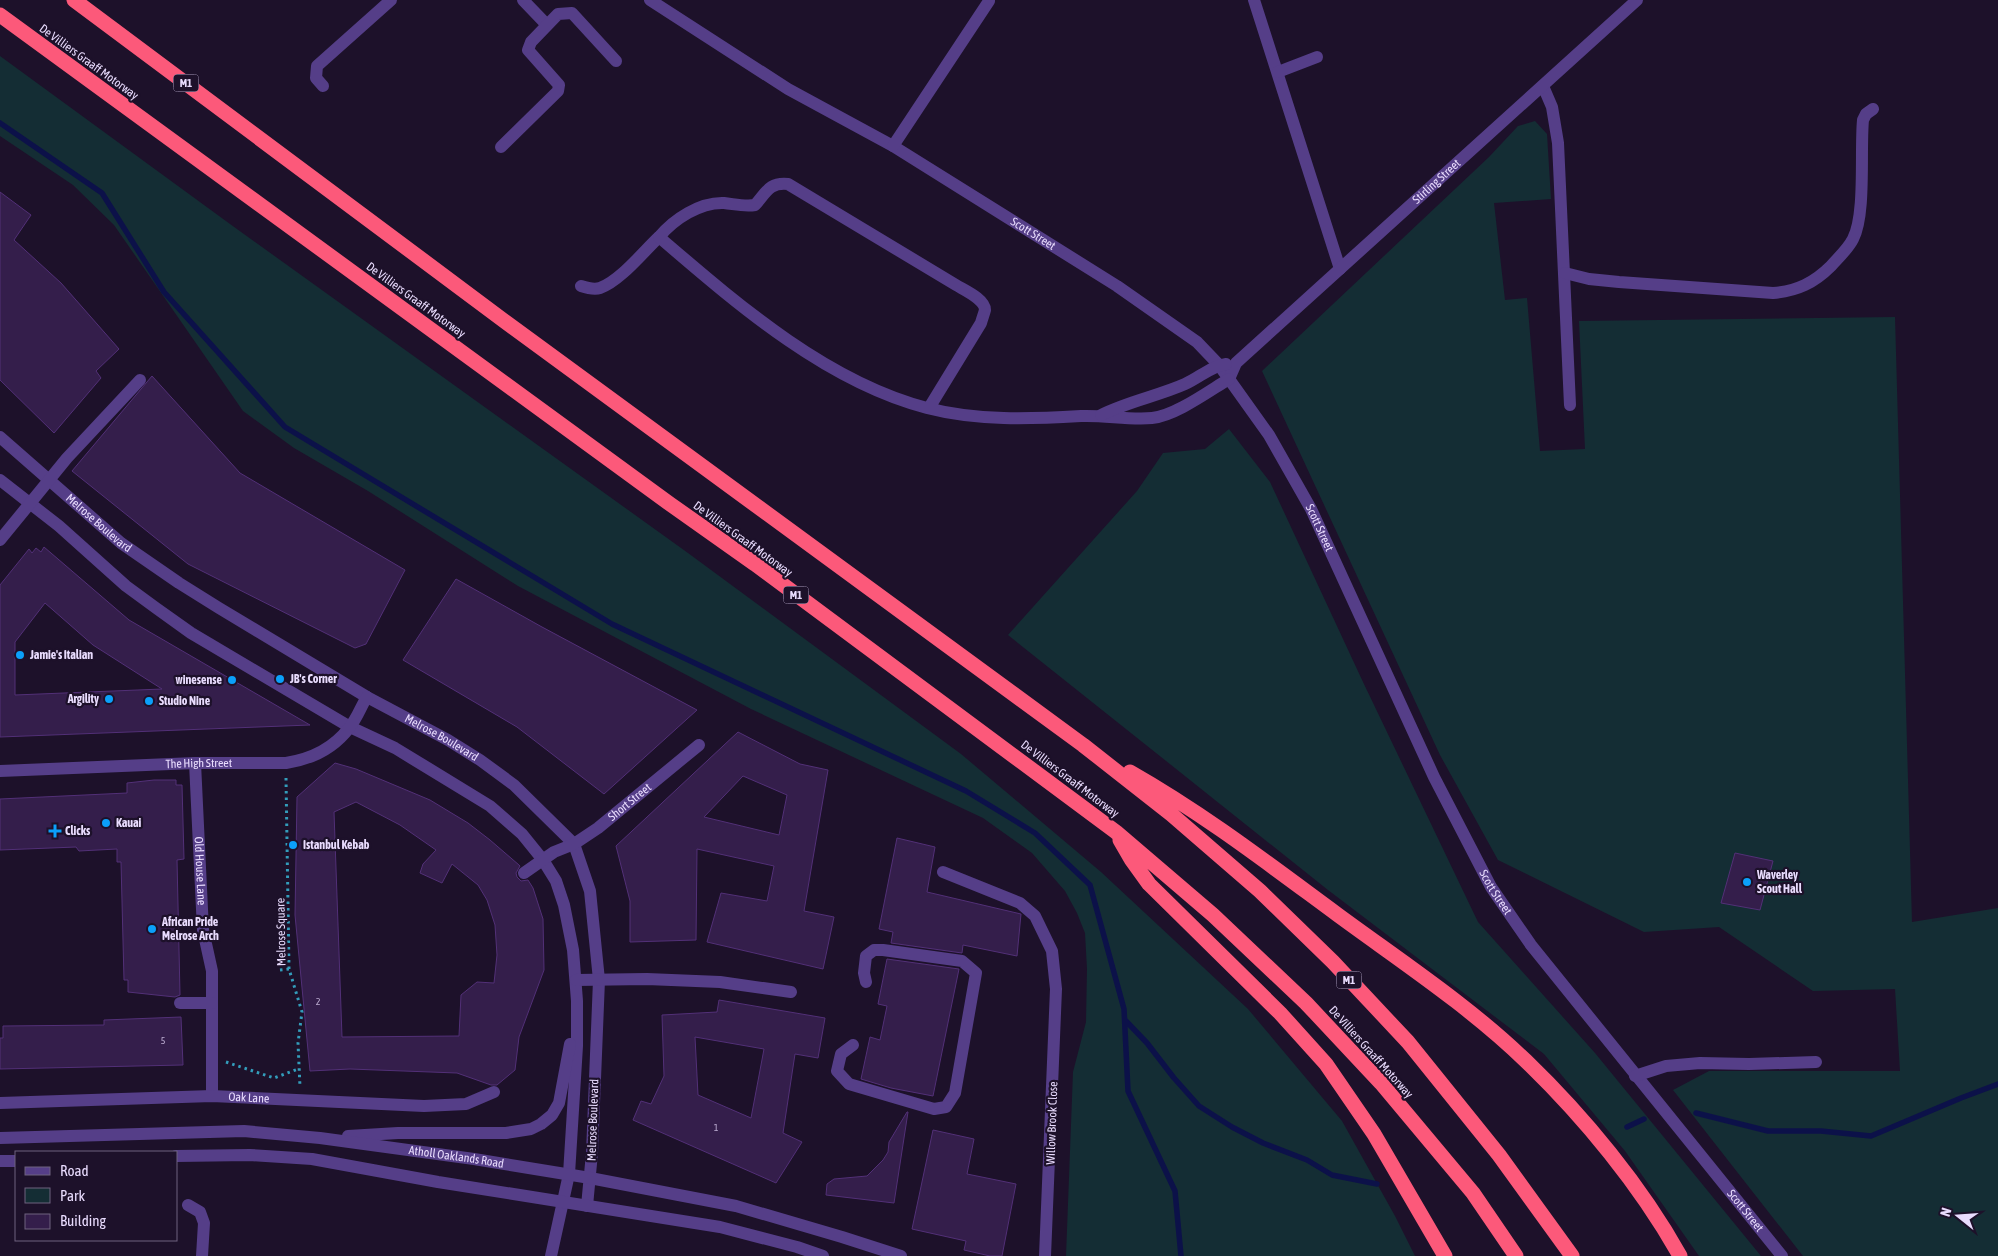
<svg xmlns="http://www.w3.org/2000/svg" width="1998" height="1256" viewBox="0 0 1998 1256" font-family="'Asap Condensed',sans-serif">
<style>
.green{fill:#142d34}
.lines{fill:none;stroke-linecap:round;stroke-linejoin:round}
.stream{stroke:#0c1149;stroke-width:5.5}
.building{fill:#341e4b;stroke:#523077;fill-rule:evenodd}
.path{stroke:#339dbb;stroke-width:3;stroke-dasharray:2.5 4;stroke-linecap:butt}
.minor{stroke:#553e88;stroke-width:12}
.highway{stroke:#fc597a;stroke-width:15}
.poi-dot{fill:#0ba0fa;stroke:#1d112a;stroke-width:2}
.labels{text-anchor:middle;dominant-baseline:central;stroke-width:4.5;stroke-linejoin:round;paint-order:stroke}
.number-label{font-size:10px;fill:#bcacd1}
.shield{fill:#1d112a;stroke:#ac9fbe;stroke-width:1}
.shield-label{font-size:11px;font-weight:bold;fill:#e9dcfe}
.street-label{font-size:12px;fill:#e9dcfe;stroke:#1d112a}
.poi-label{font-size:12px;font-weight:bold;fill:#e9dcfe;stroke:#1d112a;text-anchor:start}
</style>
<rect width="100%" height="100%" fill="#1d112a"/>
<path class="green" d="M0 56 230 224 688 553 961 754 1101 872 1248 1009 1342 1121 1395 1216 1415 1256H1066L1073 1072 1086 1022 1087 969 1085 933 1077 913 1065 891 1032 853 983 818 751 709 518 586 368 491 294 448 243 411 114 225 73 185 0 136Z
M1535 121 1547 134 1551 199 1494 203 1505 300 1527 298 1540 451 1585 449 1579 321 1895 317 1912 922 1998 908V1256H1803L1673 1090 1709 1071H1900L1895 989 1813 991 1719 927 1644 932 1498 860 1440 755 1262 371 1489 157 1518 126Z
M1229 429 1270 482 1363 682 1478 922 1595 1053 1761 1256H1699L1625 1151 1544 1054 1328 890 1008 635 1137 491 1163 453 1205 449Z"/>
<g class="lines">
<path class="stream" d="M0 123 102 193 164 292 285 427 612 624 966 791 1035 833 1090 885 1124 1009 1128 1091 1175 1191 1181 1256
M1125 1020 1147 1043 1174 1078 1199 1106 1232 1127 1263 1143 1307 1160 1332 1175 1377 1184
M1696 1113 1768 1131H1821L1871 1136 1961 1098 1998 1084
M1627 1127 1644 1119"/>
</g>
<path class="building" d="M0 192 31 215 14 240 61 283 119 349 96 371 101 378 54 433 0 380Z
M152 376 240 473 405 570 366 644 355 648 188 564 72 471Z
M44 547 129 620 310 725 0 737V585L29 549 32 553 36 548 41 552ZM45 603 93 645 162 689 15 695V642Z
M456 579 542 627 697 710 604 794 517 727 403 660Z
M738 732 800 764 828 770 804 911 834 917 823 969 707 942 721 893 767 901 774 866 697 849 696 940 630 942V901L616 846ZM743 776 787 795 779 835 704 817Z
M335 763 356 769 430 800 468 823 490 840 519 865 520 866 516 873 517 877 521 881 528 880 533 888 543 919 544 970 519 1037 515 1070 497 1085H491L457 1073 350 1069 310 1071 295 915 297 797ZM356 802 400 825 436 850 423 864 420 873 442 883 452 864 478 885 487 900 495 925 497 955 494 983 477 982 461 995 459 1036 342 1037 334 812Z
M154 780H176V785H182L184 859 177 860 180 995 175 997 128 992V980H124L121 862H117V849L79 851 76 847 0 850V799L127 793V783Z
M897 838 935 847 927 892 1021 914 1017 956 963 945 962 953 891 943 893 932 879 929Z
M1735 853 1773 861 1760 910 1721 903Z
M887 959 959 969 933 1096 891 1088 861 1079 870 1037 880 1040 887 1006 878 1004Z
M719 1000 825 1018 818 1058 795 1054 783 1133 802 1142 776 1183 633 1120 641 1101 651 1104 664 1076 662 1015 717 1012ZM695 1037 764 1049 751 1118 698 1095Z
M181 1017 183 1065 0 1069V1038H3V1026L104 1025V1020Z
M907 1112H908L894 1203 826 1195 827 1184 834 1179 867 1176 883 1160 888 1152 889 1142Z
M933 1130 974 1139 967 1174 1016 1184 1002 1256H990L964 1250 966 1241 912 1229Z"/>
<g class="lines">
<path class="path" d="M286 778 289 969 302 1012 298 1043 300 1087
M280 970 289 969
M226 1062 274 1078 298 1069"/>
<g class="minor">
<path d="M523 0 547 25"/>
<path id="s1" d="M650 0 788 89 893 146 1117 286 1197 342 1219 365 1269 435 1311 509 1434 777 1491 887 1531 945 1782 1256"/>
<path d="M1254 0 1340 269"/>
<path d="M1278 72 1317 57"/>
<path d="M323 86 316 78 317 66 391 0"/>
<path d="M1543 86 1552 107 1558 143 1570 405"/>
<path d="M893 146 989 1"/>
<path d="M501 147 558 91 559 85 528 50 531 42 558 14 572 13 616 61"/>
<path d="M1565 273 1589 279 1619 282 1773 293C1797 291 1814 283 1831 266 1839 257 1848 249 1853 239 1866 214 1860 151 1863 120L1866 114 1873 109"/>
<path d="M581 286C587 288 594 290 600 288 620 281 643 252 659 237"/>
<path id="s2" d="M1229 379 1236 363 1637 0"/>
<path d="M929 408 981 323C982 319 984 314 985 310 985 299 964 290 956 285L788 184C769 182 766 193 755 205 745 207 734 204 724 203 700 202 674 219 659 237 736 303 826 382 927 408 977 421 1030 419 1081 416 1105 415 1128 420 1152 418 1175 416 1209 391 1229 379"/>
<path d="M1101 415C1129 401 1158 396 1185 384 1199 378 1211 366 1226 364"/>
<path id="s3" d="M0 437 121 543 179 583 219 608 367 697 448 740 480 760 514 785 574 844 590 891 599 980 592 1153 587 1206"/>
<path d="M0 480 59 526 126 586 156 608 191 633 350 727 395 748 490 806 522 834 543 860 556 881 564 905 573 950 577 1001V1046L569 1174 551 1256"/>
<path d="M0 540 67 458 140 380"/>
<path id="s4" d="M195 763 203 930 212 971V1096"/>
<path id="s5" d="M0 771 195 763H286C312 759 333 749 349 728 357 719 361 706 367 697"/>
<path d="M943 872 1020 903 1035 916 1052 951 1056 989 1045 1256"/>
<path id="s6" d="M524 873 554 852 574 844 598 828 699 745"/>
<path d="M576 980 647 979 720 982 791 992"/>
<path d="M180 1003H212"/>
<path d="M853 1045 841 1054 837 1071 849 1084 934 1109 946 1107 955 1093 976 973 962 961 883 950H874L866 956 864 973 866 982"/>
<path d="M1635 1076 1666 1066 1700 1063 1749 1064 1816 1062"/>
<path id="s7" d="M0 1103 212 1096 424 1106 466 1104 494 1092"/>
<path d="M348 1136 398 1133H506L531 1129 541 1124 552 1115 559 1103 570 1044"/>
<path id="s8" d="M0 1138 244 1131 320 1138 474 1159 590 1178 736 1206 842 1237 901 1256"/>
<path d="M176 1156 250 1155 312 1159 438 1182 720 1227 797 1247 823 1256"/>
<path d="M0 1161H16"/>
<path d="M188 1205 200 1212 204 1223 202 1256"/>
</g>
<path class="highway" d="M74 0 507 323 1083 745 1171 814 1260 891 1333 962 1408 1042 1499 1155 1572 1256
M0 15 670 504 755 564 1116 832 1213 915 1306 1003 1381 1083 1473 1193 1516 1256
M1130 772C1204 814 1270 865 1338 915 1402 962 1469 1006 1526 1061 1584 1117 1641 1186 1680 1256
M1120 840 1131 859 1149 884 1280 1013 1326 1064 1374 1134 1445 1256"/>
</g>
<g class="poi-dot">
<circle cx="20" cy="655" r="5"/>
<circle cx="280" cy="679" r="5"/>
<circle cx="232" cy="680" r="5"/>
<circle cx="109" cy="699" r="5"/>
<circle cx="149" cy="701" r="5"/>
<circle cx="106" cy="823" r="5"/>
<path d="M52.5 823.5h5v5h5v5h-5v5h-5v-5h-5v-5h5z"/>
<circle cx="293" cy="845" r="5"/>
<circle cx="1747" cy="882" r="5"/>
<circle cx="152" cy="929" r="5"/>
</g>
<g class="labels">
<g class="number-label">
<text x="318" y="1001">2</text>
<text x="163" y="1040">5</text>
<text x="716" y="1127">1</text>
</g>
<g class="shield">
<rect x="173.5" y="74.5" width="25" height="17" rx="4"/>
<rect x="783.5" y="586.5" width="25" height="17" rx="4"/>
<rect x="1336.5" y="971.5" width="25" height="17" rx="4"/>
</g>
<g class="shield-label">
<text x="186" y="83">M1</text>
<text x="796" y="595">M1</text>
<text x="1349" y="980">M1</text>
</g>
<g class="street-label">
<text transform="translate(89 62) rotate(36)">De Villiers Graaff Motorway</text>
<text stroke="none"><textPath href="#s2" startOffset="288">Stirling Street</textPath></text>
<text stroke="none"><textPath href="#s1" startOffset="449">Scott Street</textPath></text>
<text transform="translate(416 300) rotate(36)">De Villiers Graaff Motorway</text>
<text stroke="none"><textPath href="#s3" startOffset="131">Melrose Boulevard</textPath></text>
<text stroke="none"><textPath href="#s1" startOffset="869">Scott Street</textPath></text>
<text transform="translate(743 539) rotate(36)">De Villiers Graaff Motorway</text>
<text stroke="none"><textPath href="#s3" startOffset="536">Melrose Boulevard</textPath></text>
<text stroke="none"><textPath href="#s5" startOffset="199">The High Street</textPath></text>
<text transform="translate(1070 779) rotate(37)">De Villiers Graaff Motorway</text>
<text stroke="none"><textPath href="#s6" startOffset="128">Short Street</textPath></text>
<text stroke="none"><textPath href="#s4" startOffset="108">Old House Lane</textPath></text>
<text stroke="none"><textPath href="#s1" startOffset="1274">Scott Street</textPath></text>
<text transform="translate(281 932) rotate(-91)">Melrose Square</text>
<text transform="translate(1371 1052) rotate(48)">De Villiers Graaff Motorway</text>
<text stroke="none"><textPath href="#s7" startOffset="249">Oak Lane</textPath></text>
<text transform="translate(593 1120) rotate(-88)">Melrose Boulevard</text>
<text transform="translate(1052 1123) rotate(-88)">Willow Brook Close</text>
<text stroke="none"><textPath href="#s8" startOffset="458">Atholl Oaklands Road</textPath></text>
<text stroke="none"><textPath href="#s1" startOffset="1679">Scott Street</textPath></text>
</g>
<g class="poi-label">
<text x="30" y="655">Jamie's Italian</text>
<text x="290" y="679">JB's Corner</text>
<text x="222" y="680" text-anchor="end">winesense</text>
<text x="99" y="699" text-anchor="end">Argility</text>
<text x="159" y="701">Studio Nine</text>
<text x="116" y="823">Kauai</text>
<text x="65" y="831">Clicks</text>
<text x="303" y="845">Istanbul Kebab</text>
<text x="1757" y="875">Waverley<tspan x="1757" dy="14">Scout Hall</tspan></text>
<text x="162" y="922">African Pride<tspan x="162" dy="14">Melrose Arch</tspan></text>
</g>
</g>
<rect x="15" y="1151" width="162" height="90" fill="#1d112a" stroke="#6f627f"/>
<rect x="25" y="1167" width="25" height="8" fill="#553e88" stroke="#6f627f"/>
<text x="60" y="1176" font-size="15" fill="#e9dcfe">Road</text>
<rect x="25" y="1188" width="25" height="15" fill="#142d34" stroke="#6f627f"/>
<text x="60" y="1201" font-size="15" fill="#e9dcfe">Park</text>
<rect x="25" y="1214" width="25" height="15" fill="#341e4b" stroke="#6f627f"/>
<text x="60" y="1226" font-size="15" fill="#e9dcfe">Building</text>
<g transform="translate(1958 1216) rotate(287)" stroke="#1d112a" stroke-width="4" paint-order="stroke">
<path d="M0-4L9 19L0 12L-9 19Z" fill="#e9dcfe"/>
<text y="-8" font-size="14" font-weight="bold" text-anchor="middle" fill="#e9dcfe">N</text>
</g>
</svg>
